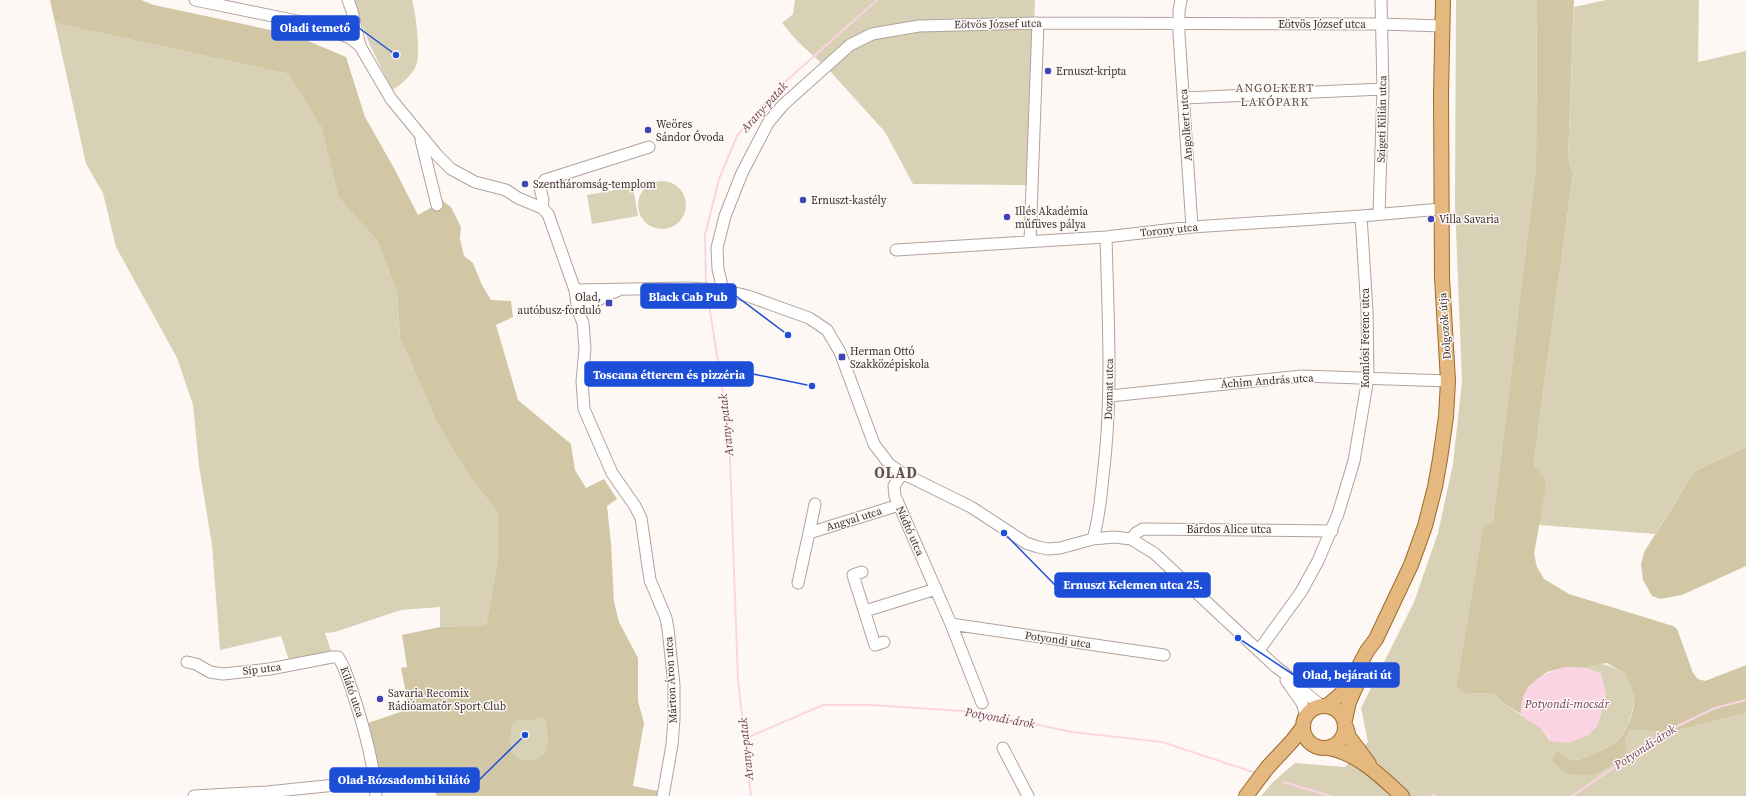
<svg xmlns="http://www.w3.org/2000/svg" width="1746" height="796" viewBox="0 0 1746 796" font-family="'Source Serif 4',serif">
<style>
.green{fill:#d9d1b6}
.forest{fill:#d2c7a5;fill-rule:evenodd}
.water{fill:#fbd4e4}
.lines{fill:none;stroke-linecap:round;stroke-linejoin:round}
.stream{stroke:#fbd4e4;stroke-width:2}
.minor-casing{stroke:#b1a29c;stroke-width:13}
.major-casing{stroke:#9c6a2c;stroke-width:16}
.minor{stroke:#fff;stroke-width:11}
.major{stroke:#e4b87f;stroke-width:14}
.poi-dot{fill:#3f43b8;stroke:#fef8f5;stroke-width:1.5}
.labels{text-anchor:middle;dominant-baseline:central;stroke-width:3;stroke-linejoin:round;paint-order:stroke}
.street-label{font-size:11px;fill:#38312f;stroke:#fef8f5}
.poi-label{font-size:11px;fill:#38312f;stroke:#fef8f5;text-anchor:start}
.neighbourhood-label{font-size:12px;letter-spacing:1px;fill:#60534e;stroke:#fef8f5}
.water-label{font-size:12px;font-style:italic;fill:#703d55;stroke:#fef8f5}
.district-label{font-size:15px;font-weight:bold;letter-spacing:1px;fill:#60534e;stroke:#fef8f5}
.leader{fill:none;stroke:#1d4ed8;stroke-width:1.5}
.callout-dot{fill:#1d4ed8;stroke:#fef8f5;stroke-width:1.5}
.callout{fill:#1d4ed8;stroke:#1d4ed8;stroke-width:1.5}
.callout-label{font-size:12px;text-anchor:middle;font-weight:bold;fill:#fff}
</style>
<rect width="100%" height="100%" fill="#fef8f5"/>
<path class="green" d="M353 0H412C416 13 421 54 416 66 413 74 400 86 392 90L369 43Z
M795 0H1035L1028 185 913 184 885 132 829 70 797 41 782 23 793 14Z
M1456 0H1537L1536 165 1493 524 1483 525 1458 675 1465 694 1488 693 1495 695 1504 704 1541 728 1550 741 1606 697 1601 674 1586 668C1601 659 1613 667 1626 674 1628 681 1633 690 1634 698 1634 711 1628 728 1620 738 1616 745 1581 761 1573 760 1567 759 1562 754 1558 750L1568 774 1625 739 1630 730H1643L1668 733 1746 713V796H1261L1274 781 1295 763 1345 767 1368 742 1361 708 1414 602 1438 533 1453 464 1462 381 1455 204Z
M1606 0H1699L1698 62 1746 51V447L1695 471 1655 534 1539 525 1546 488 1534 466 1535 452 1573 174 1568 158 1574 7Z
M55 23 288 74 321 127 338 197 378 242 397 292 400 338 438 425 472 480 498 513V557L486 625 440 627V607L401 610 335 632 325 633 331 651 289 660 281 636 220 650 212 545 199 466 193 405 177 358 116 247 103 193 86 164Z
M638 205a24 24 0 1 1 48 0a24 24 0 1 1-48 0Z
M633 187 638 216 592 224 587 195Z
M542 717 545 720C546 728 548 737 547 745 545 765 512 765 509 746 508 738 512 728 514 721L534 720Z"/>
<path class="forest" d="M50 0H141L154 5 294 35 346 57 365 117 394 168 418 215 443 201 451 207 461 227 460 239 464 256 473 263 482 285 491 300 511 301 513 317 496 325 518 400 571 444 575 470 586 488 604 479 617 499 607 506 611 544 614 602 619 622 638 658V701L644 723 633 786 658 791 657 796H437L428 780H381L368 723 409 709 401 668 407 667 402 635 440 627 486 625 498 557V513L472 480 438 425 400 338 397 292 378 242 338 197 321 127 288 74 55 23ZM542 717 545 720C546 728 548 737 547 745 545 765 512 765 510 746 508 738 512 729 514 721L534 720Z
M1537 0H1574L1568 158 1573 174 1535 452 1534 466 1544 478 1546 488 1534 554 1537 567 1544 579 1569 594 1673 626 1677 629 1693 673 1698 679 1705 681 1746 665V713L1668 733 1643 730H1630L1625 739 1627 756 1594 775 1567 774 1552 761 1558 750C1562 754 1567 759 1573 760 1581 761 1616 745 1620 738 1628 728 1635 711 1634 698 1633 690 1628 681 1626 674L1607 663 1590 666 1586 668 1567 667 1547 672 1529 686 1523 698 1521 714 1504 704 1495 695 1488 693 1465 694 1457 686 1458 675 1483 525 1493 523 1536 165Z
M1746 447V566L1682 595 1660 599 1652 596 1643 580 1641 565 1644 552 1695 471Z"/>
<path class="water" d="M1567 667 1586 668 1601 674 1606 697 1598 725 1589 735 1568 743 1551 741 1541 728 1527 720 1521 714C1521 709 1521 703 1523 698 1529 679 1550 671 1567 667Z"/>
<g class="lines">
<path class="stream" d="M706 286 705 235 719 179 737 136 777 89 877 0
M707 292 729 432 738 680 751 796
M744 739 823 705H872L977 712 1072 732 1162 742 1256 773
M1283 782 1330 796
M1431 796 1434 794 1435 796
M1572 796 1667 731 1715 708 1746 700"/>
<g class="minor-casing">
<path id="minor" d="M195 0 321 26 350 38 360 46 391 99 437 155 451 169 475 182 506 190 518 198 542 208 548 214 575 290 578 311 583 323 585 349 582 381 584 409 612 473 635 506 641 518 650 580 666 618 668 629 674 685V719L672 745 663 796
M348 0 352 11 360 46
M1181 0 1179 11V34L1192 227
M1184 98 1383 89
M421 140 437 205
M542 208 543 200 540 188 545 180 649 147
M1379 214 1383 89 1381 0
M1030 241 1038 23
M896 250 1106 237 1192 227 1361 216 1441 209
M575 290 688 288 723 290 748 296 809 318 827 330 840 352 874 444 889 464 902 473 971 507 1026 543 1038 547 1048 549 1060 548 1093 539 1114 537 1131 539 1154 553 1276 667C1293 678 1306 697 1323 706
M723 290 718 269 717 248 725 216 742 173 768 123 783 105 850 45 872 34 919 26 1038 23 1382 24 1441 26
M578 311 607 295 617 291
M1110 396 1302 376 1448 381
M902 473 894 486 895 496 951 624 982 703
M809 533 815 504
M1093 539C1099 519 1101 498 1103 476 1113 397 1108 317 1106 237
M1131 539 1136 533 1143 529 1332 531
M862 572 853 575 875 645 884 642
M798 583 809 533 899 505
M865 611 936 589
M951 624 1164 655
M1259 650 1301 592 1318 561 1338 514 1354 461 1368 378 1367 311 1361 216
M187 662 196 664 210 672 223 674 270 669 332 657H338C347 670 350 686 355 700 365 731 374 763 376 796
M1286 680 1302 703 1306 716
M1003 748 1028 796
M194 796 267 792 375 781"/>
</g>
<g class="major-casing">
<path id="major" d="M1303 727a21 21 0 1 1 42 0a21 21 0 1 1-42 0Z
M1327 706 1341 694 1350 683 1367 651 1376 639 1411 565 1425 526 1435 487 1440 459 1446 417 1448 381 1442 278 1441 94 1443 0
M1345 720 1349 702 1358 682
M1346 727 1349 737 1369 764
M1329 748C1357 753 1382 777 1402 796
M1246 796 1267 768 1293 740 1303 727"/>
</g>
<use href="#minor" class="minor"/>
<use href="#major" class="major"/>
</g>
<g class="poi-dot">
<circle cx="1048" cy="71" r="4"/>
<circle cx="648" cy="130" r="4"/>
<circle cx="525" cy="184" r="4"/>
<circle cx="803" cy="200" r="4"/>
<circle cx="1007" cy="217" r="4"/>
<circle cx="1431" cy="219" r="4"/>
<rect x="605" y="299" width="8" height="8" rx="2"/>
<rect x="838" y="353" width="8" height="8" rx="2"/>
<circle cx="380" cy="699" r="4"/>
</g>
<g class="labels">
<g class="street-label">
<text transform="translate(998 24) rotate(-1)">Eötvös József utca</text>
<text x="1322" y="24">Eötvös József utca</text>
<text transform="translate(1382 119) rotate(-89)">Szigeti Kilián utca</text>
<text transform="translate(1186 125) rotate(-94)">Angolkert utca</text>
<text transform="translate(1169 230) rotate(-6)">Torony utca</text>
<text transform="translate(1445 326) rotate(-94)">Dolgozók útja</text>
<text transform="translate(1365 338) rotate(-90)">Komlósi Ferenc utca</text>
<text transform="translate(1267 381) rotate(-4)">Áchim András utca</text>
<text transform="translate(1109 389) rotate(-89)">Dozmat utca</text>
<text transform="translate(854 519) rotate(-17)">Angyal utca</text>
<text x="1229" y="529">Bárdos Alice utca</text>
<text transform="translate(910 531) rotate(66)">Nádtó utca</text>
<text transform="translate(1058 640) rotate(8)">Potyondi utca</text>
<text transform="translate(262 669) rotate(-7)">Síp utca</text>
<text transform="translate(671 680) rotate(-93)">Márton Áron utca</text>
<text transform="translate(352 692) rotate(71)">Kilátó utca</text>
</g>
<g class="poi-label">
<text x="1056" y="71">Ernuszt-kripta</text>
<text x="656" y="124">Weöres<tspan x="656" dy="13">Sándor Óvoda</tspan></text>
<text x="533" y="184">Szentháromság-templom</text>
<text x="811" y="200">Ernuszt-kastély</text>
<text x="1015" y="211">Illés Akadémia<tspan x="1015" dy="13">műfüves pálya</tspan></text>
<text x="1439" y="219">Villa Savaria</text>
<text x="601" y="297" text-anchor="end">Olad,<tspan x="601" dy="13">autóbusz-forduló</tspan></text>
<text x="850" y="351">Herman Ottó<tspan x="850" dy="13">Szakközépiskola</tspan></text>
<text x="388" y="693">Savaria Recomix<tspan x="388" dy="13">Rádióamatőr Sport Club</tspan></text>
</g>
<g class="neighbourhood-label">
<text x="1275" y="88">ANGOLKERT<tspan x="1275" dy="14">LAKÓPARK</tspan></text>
</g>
<g class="water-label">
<text transform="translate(764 107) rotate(-48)">Arany-patak</text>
<text transform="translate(726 425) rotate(-96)">Arany-patak</text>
<text x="1567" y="704">Potyondi-mocsár</text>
<text transform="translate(1000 718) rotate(10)">Potyondi-árok</text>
<text transform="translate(1645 747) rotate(-33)">Potyondi-árok</text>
<text transform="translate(746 749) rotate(-96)">Arany-patak</text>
</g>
<g class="district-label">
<text x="896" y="472">OLAD</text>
</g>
</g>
<path class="leader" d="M396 55L359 28M788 335L736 296M812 386L753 374M1004 533L1055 585M1238 638L1294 675M525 735L479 780"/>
<g class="callout-dot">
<circle cx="396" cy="55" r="4"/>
<circle cx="788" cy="335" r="4"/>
<circle cx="812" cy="386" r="4"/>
<circle cx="1004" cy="533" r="4"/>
<circle cx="1238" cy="638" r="4"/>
<circle cx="525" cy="735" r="4"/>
</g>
<g class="callout">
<rect x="272" y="16" width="87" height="24" rx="4"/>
<rect x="641" y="284" width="95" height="24" rx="4"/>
<rect x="585" y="362" width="168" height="24" rx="4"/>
<rect x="1055" y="573" width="155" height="24" rx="4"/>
<rect x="1294" y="663" width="105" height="24" rx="4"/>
<rect x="330" y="768" width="149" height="24" rx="4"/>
</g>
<g class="callout-label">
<text x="315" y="32">Oladi temető</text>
<text x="688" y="301">Black Cab Pub</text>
<text x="669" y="379">Toscana étterem és pizzéria</text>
<text x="1133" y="589">Ernuszt Kelemen utca 25.</text>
<text x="1347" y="679">Olad, bejárati út</text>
<text x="404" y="784">Olad-Rózsadombi kilátó</text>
</g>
</svg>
